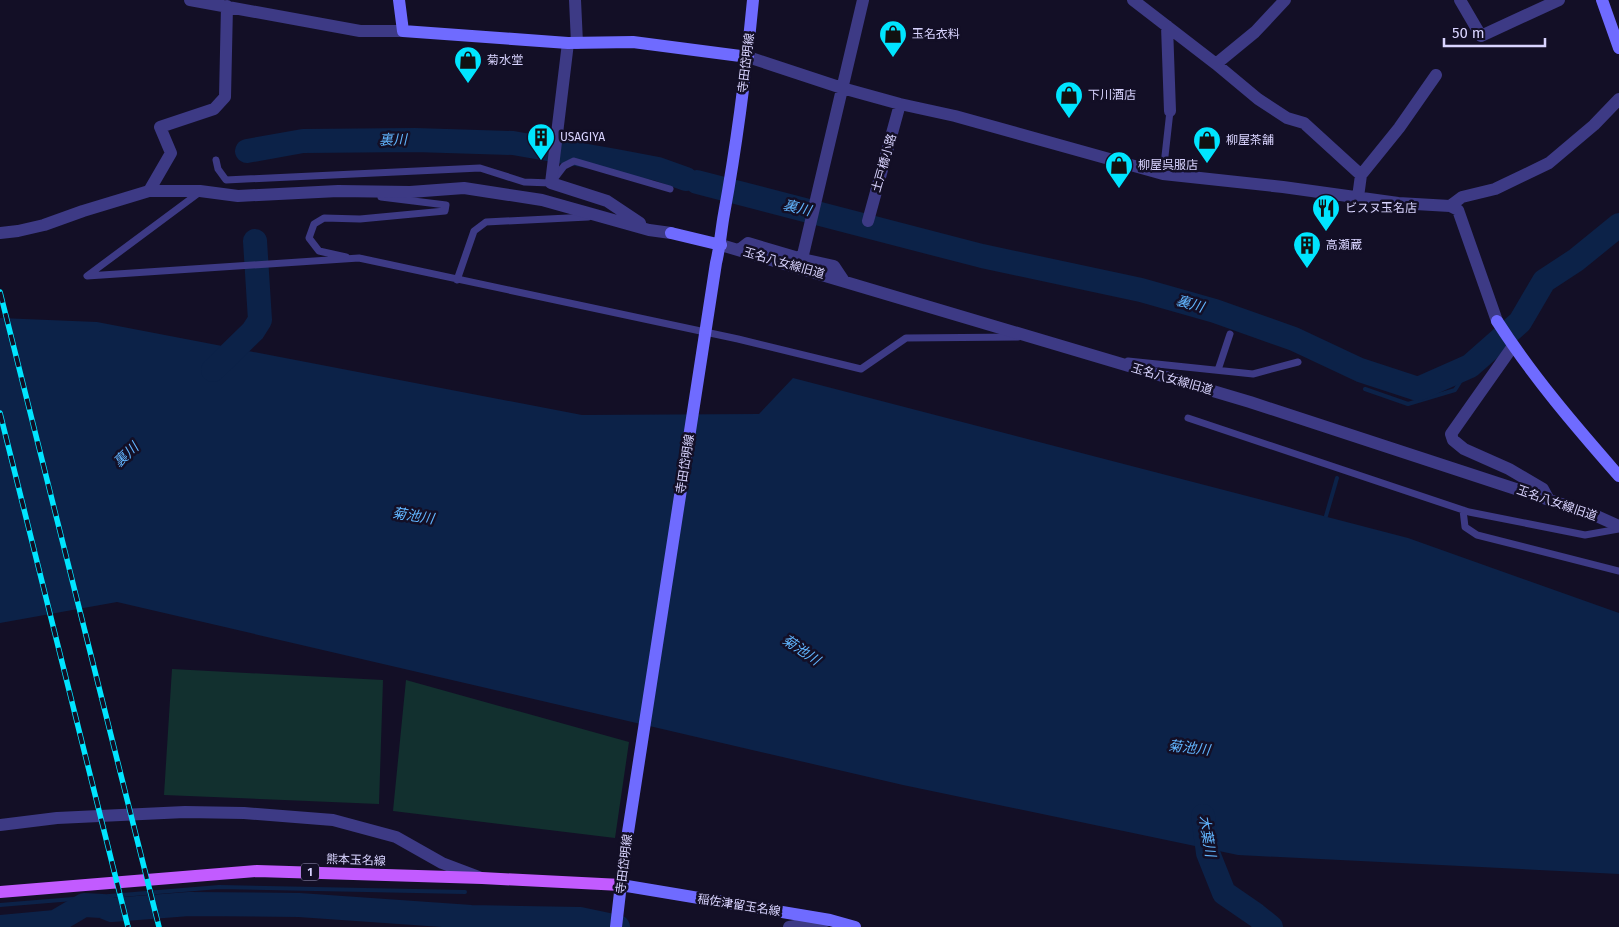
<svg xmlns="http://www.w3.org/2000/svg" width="1619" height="927" viewBox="0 0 1619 927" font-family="'Fira Sans','Noto Sans JP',sans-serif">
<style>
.green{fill:#12302f}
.water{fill:#0c2248}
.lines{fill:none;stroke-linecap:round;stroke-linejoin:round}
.stream{stroke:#0c2248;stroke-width:4}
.river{stroke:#0c2248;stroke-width:24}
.lane{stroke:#3d3a85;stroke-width:7}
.street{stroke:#3d3a85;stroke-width:12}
.secondary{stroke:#6f6bff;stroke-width:12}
.primary{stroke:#c25bff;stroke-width:12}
.rail-casing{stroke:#00e5ff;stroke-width:5.5}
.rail{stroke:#130f26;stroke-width:4;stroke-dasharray:11;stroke-linecap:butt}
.labels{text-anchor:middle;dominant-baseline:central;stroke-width:5;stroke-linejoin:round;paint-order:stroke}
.shield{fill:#130f26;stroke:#9e99be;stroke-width:1}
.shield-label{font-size:11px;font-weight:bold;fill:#d9d4ff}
.poi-label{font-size:12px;fill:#d9d4ff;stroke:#130f26;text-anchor:start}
.street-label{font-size:12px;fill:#d9d4ff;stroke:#130f26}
.water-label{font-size:14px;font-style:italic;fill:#62b6ff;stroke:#130f26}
</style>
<rect width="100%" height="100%" fill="#130f26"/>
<path class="green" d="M172 669 383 680 379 804 164 795Z
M406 680 629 742 615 838 393 811Z"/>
<path class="water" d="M0 318 97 322 582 415 759 414 793 378 1408 538 1619 613V874L1238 855 903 785 117 602 0 623Z"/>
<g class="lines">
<path class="stream" d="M1365 389 1408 404 1455 390 1470 366
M1326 516 1337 478
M0 905 219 887 465 892"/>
<path class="river" d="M247 151 303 141 415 140 513 143 616 161 658 169 686 179
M697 182 982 256 1141 290 1215 311 1294 339 1360 370 1418 389 1470 366 1520 322 1544 281 1576 260 1619 225
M213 370 253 331 260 320 255 241
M1203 816 1208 853 1224 893 1256 915 1271 927
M0 927 55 922 84 905 102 906 112 910 189 904 299 905 471 917 580 919 618 927"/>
<path class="lane" d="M216 160 218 169 226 180 480 168 524 182 551 183 564 166 574 161 670 189
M1163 174 1170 111
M200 192 87 276 359 258 738 339 861 369 906 338 1018 337
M346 257 319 251 309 238 314 224 324 218 360 219 445 211 446 205 381 197
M457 280 474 231 486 222 588 217
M1128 361 1253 374 1298 362
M1218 370 1230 334
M1188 418 1469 512 1585 535 1619 529
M1463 510 1465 527 1477 535 1619 571"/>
<path class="street" d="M190 0 360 31H403
M575 0 577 43
M1133 0 1216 64 1258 99 1287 118 1304 123 1361 175
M1460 0 1481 36 1559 0
M1167 26 1170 111
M568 43 551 183 607 201 640 223
M748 57 842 88 900 104 955 116 1163 174 1283 187 1398 203 1450 206 1458 210 1497 321
M1216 64 1255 32 1285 0
M149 191 171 153 160 127 214 109 225 97 227 6
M1358 197 1361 175 1399 128 1436 75
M1450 206 1462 197 1495 189 1549 163 1594 125 1619 99
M868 221 900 104
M0 233 18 231 44 225 83 211 149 191H200L238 196 338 191 410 192 464 188 542 200 649 230 671 233
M721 245 1250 402 1592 514 1619 526
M739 250 748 243 802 259
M844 281 834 266 802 259 863 0
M1513 346 1451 434 1453 440 1464 449 1509 469 1543 489 1549 500
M0 825 57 818 185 812 244 813 333 820 396 837 442 863 479 877
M789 927 826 921"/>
<path class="secondary" d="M399 0 403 31 568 43 633 42 748 57
M1602 0 1619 48
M671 233 721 245
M1497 321C1533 377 1576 427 1619 476
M621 885 830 920 855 927
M616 927 624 858 716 263C720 247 721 230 724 214 737 143 746 72 753 0"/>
<path class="primary" d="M0 892 257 871 482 878 621 885"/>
<g class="rail-casing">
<path id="rail" d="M0 292 159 927
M0 413 128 927"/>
</g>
<use href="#rail" class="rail"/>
</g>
<defs>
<g id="shop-pin" transform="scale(1.4375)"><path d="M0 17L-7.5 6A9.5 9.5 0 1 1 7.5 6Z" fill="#00e5ff" stroke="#130f26"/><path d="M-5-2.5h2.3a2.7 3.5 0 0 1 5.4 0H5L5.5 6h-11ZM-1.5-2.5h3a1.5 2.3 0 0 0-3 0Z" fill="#111"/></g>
<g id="building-pin" transform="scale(1.4375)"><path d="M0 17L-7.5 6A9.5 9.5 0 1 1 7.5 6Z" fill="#00e5ff" stroke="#130f26"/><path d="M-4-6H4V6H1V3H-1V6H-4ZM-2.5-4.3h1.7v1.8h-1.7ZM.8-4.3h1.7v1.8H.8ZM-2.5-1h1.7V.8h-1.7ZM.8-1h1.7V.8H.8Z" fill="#111"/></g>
<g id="restaurant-pin" transform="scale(1.4375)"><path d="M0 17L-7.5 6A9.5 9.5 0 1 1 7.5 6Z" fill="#00e5ff" stroke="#130f26"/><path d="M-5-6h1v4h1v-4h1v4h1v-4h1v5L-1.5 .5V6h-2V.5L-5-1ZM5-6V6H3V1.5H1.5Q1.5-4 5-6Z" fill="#111"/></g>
</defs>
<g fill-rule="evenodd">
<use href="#shop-pin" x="893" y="34"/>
<use href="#shop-pin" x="468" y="60"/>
<use href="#shop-pin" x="1069" y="95"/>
<use href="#building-pin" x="541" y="137"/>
<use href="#shop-pin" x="1207" y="140"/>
<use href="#shop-pin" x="1119" y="165"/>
<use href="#restaurant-pin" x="1326" y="208"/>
<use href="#building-pin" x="1307" y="245"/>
</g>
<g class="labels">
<rect class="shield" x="301" y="863.5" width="18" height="17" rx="4"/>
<g class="shield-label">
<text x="310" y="872">1</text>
</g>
<g class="poi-label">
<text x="912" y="34">玉名衣料</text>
<text x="487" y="60">菊水堂</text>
<text x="1088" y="95">下川酒店</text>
<text x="560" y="137">USAGIYA</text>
<text x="1226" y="140">柳屋茶舗</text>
<text x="1138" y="165">柳屋呉服店</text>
<text x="1345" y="208">ビスヌ玉名店</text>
<text x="1326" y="245">高瀬蔵</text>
</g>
<g class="street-label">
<text transform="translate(746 63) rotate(-83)">寺田岱明線</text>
<text transform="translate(884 163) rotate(-74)">土戸橋小路</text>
<text transform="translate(784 263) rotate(16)">玉名八女線旧道</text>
<text transform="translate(1172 379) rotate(16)">玉名八女線旧道</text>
<text transform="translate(685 464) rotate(-81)">寺田岱明線</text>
<text transform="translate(1557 503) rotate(19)">玉名八女線旧道</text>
<text transform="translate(356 860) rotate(2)">熊本玉名線</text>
<text transform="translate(624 864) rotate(-83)">寺田岱明線</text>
<text transform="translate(739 905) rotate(9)">稲佐津留玉名線</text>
</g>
<g class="water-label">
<text transform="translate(393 140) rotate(-1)">裏川</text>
<text transform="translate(797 208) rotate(14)">裏川</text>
<text transform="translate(1190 304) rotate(16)">裏川</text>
<text transform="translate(126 455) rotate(-44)">裏川</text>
<text transform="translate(413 516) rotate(9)">菊池川</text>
<text transform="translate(801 650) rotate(34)">菊池川</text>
<text transform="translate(1189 748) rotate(7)">菊池川</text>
<text transform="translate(1207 836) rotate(80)">木葉川</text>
</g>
</g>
<path d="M1444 38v8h101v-8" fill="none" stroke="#d9d4ff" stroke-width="2.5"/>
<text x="1452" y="38" font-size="15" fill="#d9d4ff" stroke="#130f26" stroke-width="4" paint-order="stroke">50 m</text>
</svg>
